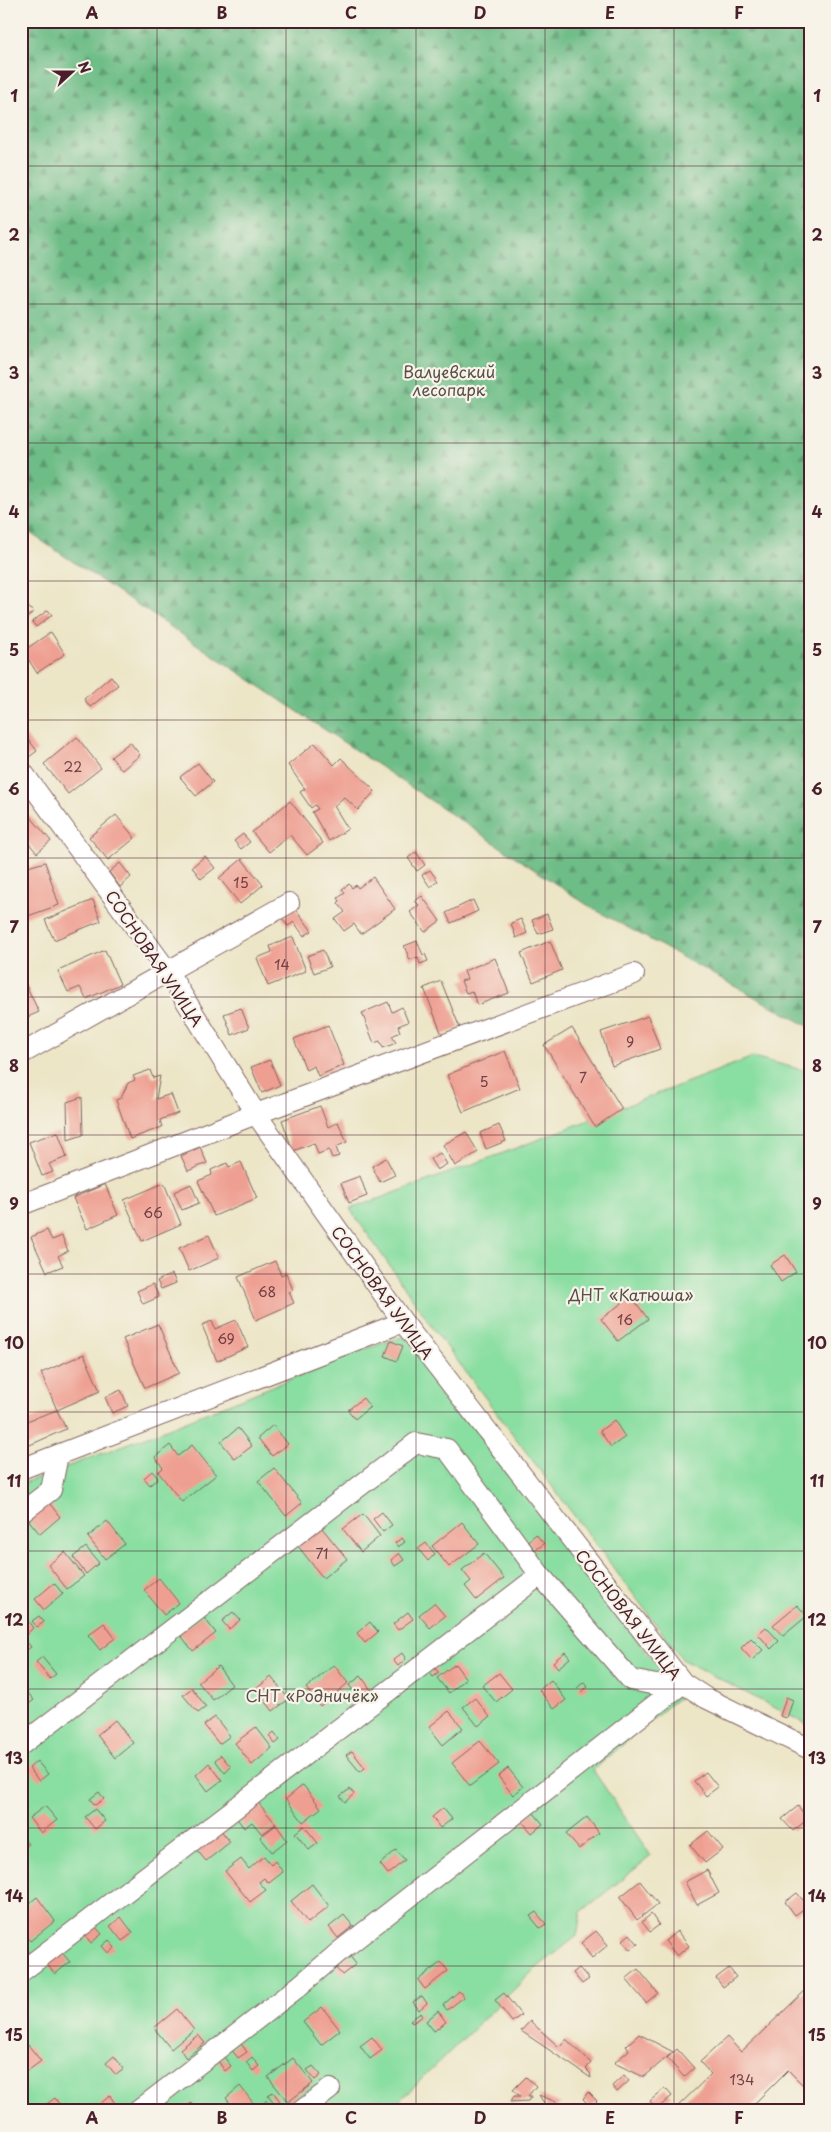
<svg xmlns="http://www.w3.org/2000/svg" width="831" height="2132" viewBox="0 0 831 2132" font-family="'Playpen Sans',sans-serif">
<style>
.green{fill:#89dea1;stroke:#6a7e66}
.forest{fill:url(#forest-firs);stroke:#5c6e59}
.building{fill:#ee9f91}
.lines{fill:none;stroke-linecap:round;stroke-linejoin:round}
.street-casing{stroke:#836461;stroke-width:22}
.street{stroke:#fff;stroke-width:20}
.grid{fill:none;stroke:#4a1f2b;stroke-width:1;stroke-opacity:0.55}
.labels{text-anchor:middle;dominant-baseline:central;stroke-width:4.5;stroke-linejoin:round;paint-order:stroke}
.number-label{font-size:14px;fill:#733f44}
.park-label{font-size:16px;fill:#5a4f48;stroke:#f7f3e8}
.street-label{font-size:16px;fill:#4a1f2b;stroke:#f7f3e8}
.neatline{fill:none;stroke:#4a1f2b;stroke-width:2}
.grid-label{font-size:16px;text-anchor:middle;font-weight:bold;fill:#4a1f2b}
</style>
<defs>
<pattern id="forest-firs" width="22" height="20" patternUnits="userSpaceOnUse" patternTransform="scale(1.25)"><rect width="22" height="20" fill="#6ebd87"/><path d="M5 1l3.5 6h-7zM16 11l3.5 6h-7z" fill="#5c996f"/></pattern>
</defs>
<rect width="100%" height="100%" fill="#f7f3e8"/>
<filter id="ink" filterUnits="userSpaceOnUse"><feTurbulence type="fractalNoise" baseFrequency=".02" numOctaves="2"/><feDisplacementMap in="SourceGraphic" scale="10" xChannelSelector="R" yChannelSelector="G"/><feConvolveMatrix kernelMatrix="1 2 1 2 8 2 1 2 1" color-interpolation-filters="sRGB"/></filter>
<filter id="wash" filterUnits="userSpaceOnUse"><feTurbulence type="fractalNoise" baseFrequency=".0096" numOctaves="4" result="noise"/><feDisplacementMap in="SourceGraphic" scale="20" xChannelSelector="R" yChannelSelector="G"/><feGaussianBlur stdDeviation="1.12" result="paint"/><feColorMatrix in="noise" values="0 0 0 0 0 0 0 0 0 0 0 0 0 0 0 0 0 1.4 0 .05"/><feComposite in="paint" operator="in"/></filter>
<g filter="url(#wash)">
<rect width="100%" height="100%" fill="#ece5c6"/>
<path class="green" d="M753 1057 810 1072V1726L683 1660 438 1335 350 1209 498 1155Z
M405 1336 680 1696 593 1770 651 1856 581 1912 577 1936 533 1971 397 2103 402 2111H21V1484L159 1432 362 1350Z"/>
<path class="forest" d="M21 21H810V1027L592 908 21 527Z"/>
<g id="blocks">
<path class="building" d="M21 599 33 612 21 623Z
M48 610 52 615 36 627 32 622Z
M51 632 65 654 37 673 23 651Z
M111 676 118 685 90 707 84 699Z
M21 729 37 751 25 760 21 756Z
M77 737 101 768 68 794 44 764Z
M130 742 140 755 122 770 111 757Z
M315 743 334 765 341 758 375 791 358 810 344 797 334 806 348 829 329 841 312 812 318 809 315 805 311 808 300 792 305 789 288 765Z
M198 763 213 782 196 796 180 777Z
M290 801 323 843 307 855 290 835 269 852 252 832Z
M29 815 51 841 37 853 21 834V822Z
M116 815 135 838 108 860 89 837Z
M243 834 250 842 241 849 234 841Z
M416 852 425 865 417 871 408 858Z
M205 856 215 868 201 879 192 867Z
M242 859 263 885 240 904 219 878Z
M45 862 59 905 25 917 21 907V869Z
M120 863 131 877 120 887 109 872Z
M430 870 438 881 430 887 422 875Z
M373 877 395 909 361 934 354 924 344 931 335 919 345 912 338 903 340 901 338 898 345 893 342 889 349 884 352 888 356 885 358 888Z
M422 896 440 921 425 932 410 912 419 905 415 901Z
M93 900 101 921 54 940 45 920Z
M473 900 478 911 451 923 446 913Z
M295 908 312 931 304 936 294 922 288 926 282 918Z
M547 914 553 929 538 934 532 920Z
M521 919 527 933 516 938 511 923Z
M293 937 306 971 268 986 257 958 272 952 270 946Z
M417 941 423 955 425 954 428 961 420 964 418 957 410 960 404 946Z
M550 941 562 970 533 982 521 953Z
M105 950 120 984 86 999 80 987 68 992 58 971Z
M323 950 330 967 314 973 307 956Z
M495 958 509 993 477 1005 472 991 466 993 461 981 467 979 464 971Z
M21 975 39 1012 21 1020Z
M441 981 460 1028 442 1035 424 988Z
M388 1002 392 1012 402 1007 408 1022 398 1026 400 1032 392 1036 396 1043 383 1048 380 1041 374 1043 362 1013Z
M241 1008 249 1028 232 1035 224 1014Z
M648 1016 660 1049 612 1066 601 1032Z
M328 1025 344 1065 318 1076 314 1066 306 1070 294 1039Z
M572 1028 622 1109 595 1127 544 1045Z
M505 1051 520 1088 463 1112 447 1075Z
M270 1060 280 1085 262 1093 251 1067Z
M150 1070 153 1078 160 1076 156 1099 171 1094 178 1113 160 1120 162 1127 130 1139 116 1100 121 1098 128 1083 135 1080 133 1076Z
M82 1097 83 1135 68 1140 67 1102Z
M320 1106 328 1127 338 1122 347 1142 336 1147 339 1156 332 1158 329 1150 318 1154 314 1143 293 1151 282 1120Z
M499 1125 506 1141 486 1149 480 1133Z
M58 1132 67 1157 49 1164 53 1172 42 1176 29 1142Z
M466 1132 478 1152 455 1166 443 1145Z
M200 1147 207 1163 188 1171 181 1156Z
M440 1153 447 1164 437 1170 430 1159Z
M386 1158 395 1175 380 1182 372 1166Z
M241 1162 257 1198 214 1216 198 1181 212 1175 211 1170 227 1163 229 1167Z
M360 1176 367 1196 349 1203 341 1183Z
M164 1183 181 1224 142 1241 124 1200Z
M105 1184 118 1215 87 1229 73 1198Z
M191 1184 199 1203 182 1210 174 1192Z
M47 1230 52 1240 62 1236 68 1251 58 1256 63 1266 47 1272 31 1237Z
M209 1235 219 1258 189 1271 179 1248Z
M785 1255 796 1272 781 1282 770 1265Z
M275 1261 281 1275 286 1273 293 1290 289 1292 294 1303 256 1320 238 1277Z
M172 1274 176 1283 161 1289 157 1281Z
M153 1284 159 1297 143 1304 137 1291Z
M631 1296 648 1319 618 1341 601 1319Z
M236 1320 248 1347 217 1361 202 1325 212 1321 215 1329Z
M158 1324 179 1373 145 1388 123 1339Z
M391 1341 403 1346 397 1361 385 1356Z
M84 1354 100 1391 57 1410 41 1373Z
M121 1390 128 1406 112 1413 105 1397Z
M363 1398 370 1407 355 1419 348 1410Z
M57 1410 66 1429 23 1448 21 1423Z
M614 1420 625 1437 611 1447 600 1431Z
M273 1425 288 1444 272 1456 258 1438Z
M238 1428 252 1446 235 1459 221 1442Z
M170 1445 178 1456 192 1445 216 1475 182 1502 158 1472 163 1468 155 1457Z
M274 1468 302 1503 286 1516 258 1481Z
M152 1471 158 1478 150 1485 144 1478Z
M47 1500 60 1517 40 1534 26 1517Z
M382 1512 392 1525 383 1532 373 1519Z
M363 1514 380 1536 361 1552 343 1529Z
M107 1521 125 1544 105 1559 88 1537Z
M462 1522 479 1544 449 1567 432 1546Z
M322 1528 347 1559 323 1578 298 1546Z
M536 1534 544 1544 535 1550 528 1541Z
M402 1538 405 1542 398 1547 395 1543Z
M426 1543 435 1554 428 1561 418 1549Z
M86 1547 99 1563 86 1574 73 1557Z
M65 1552 84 1576 67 1589 48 1565Z
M399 1553 404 1560 395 1566 391 1560Z
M484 1553 504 1578 476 1600 465 1586 471 1581 462 1570Z
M159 1578 179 1603 164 1615 144 1590Z
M54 1583 63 1594 44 1610 35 1599Z
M434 1603 445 1616 430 1628 419 1615Z
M25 1604 29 1609 21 1615V1607Z
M797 1605 807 1616 783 1636 773 1625Z
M233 1612 240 1620 229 1629 222 1621Z
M408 1612 413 1619 398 1630 393 1624Z
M202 1615 216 1633 193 1651 179 1633Z
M39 1616 44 1622 37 1627 32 1621Z
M28 1621 33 1628 26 1635 21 1627Z
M370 1622 378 1632 365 1643 357 1633Z
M104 1623 115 1638 100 1650 88 1635Z
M766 1627 779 1641 771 1649 758 1634Z
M21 1635 31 1647 24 1652 21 1649Z
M751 1638 763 1650 752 1660 741 1648Z
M565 1652 570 1658 558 1668 553 1662Z
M402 1653 406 1659 398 1666 393 1660Z
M42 1657 56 1674 50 1679 36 1662Z
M455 1664 466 1679 449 1693 437 1678Z
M334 1665 348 1683 320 1706 306 1688Z
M432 1665 439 1673 433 1677 427 1669Z
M218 1666 232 1685 213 1700 198 1682Z
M499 1673 512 1689 496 1702 482 1686Z
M361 1676 371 1690 360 1699 349 1685Z
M271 1677 289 1699 273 1711 256 1689Z
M551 1680 566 1700 554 1709 539 1690Z
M584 1682 588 1687 581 1692 577 1688Z
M21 1685 34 1700 21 1710Z
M192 1688 206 1707 198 1713 183 1695Z
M786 1697 793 1700 787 1718 780 1716Z
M475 1698 490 1717 478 1726 463 1707Z
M449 1711 463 1728 443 1745 429 1727Z
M215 1717 230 1736 219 1744 204 1725Z
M115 1720 133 1743 115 1758 97 1735Z
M256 1727 272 1748 252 1765 235 1743Z
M274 1732 280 1740 275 1744 269 1736Z
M480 1741 499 1764 470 1786 452 1763Z
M352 1751 365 1768 360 1772 346 1755Z
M221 1755 231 1767 225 1773 215 1760Z
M37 1761 48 1774 39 1781 29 1768Z
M209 1763 222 1780 208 1791 196 1775Z
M508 1768 523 1787 513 1795 498 1776Z
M706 1772 718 1787 706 1796 694 1781Z
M303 1785 321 1808 303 1822 286 1799Z
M350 1789 354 1794 345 1802 340 1796Z
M99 1792 104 1799 95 1805 90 1799Z
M256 1800 276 1824 262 1834 252 1822 244 1828 235 1816Z
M45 1806 57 1820 41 1833 29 1818Z
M798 1806 808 1819 793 1831 782 1819Z
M443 1808 452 1819 440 1828 432 1817Z
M95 1809 105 1821 95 1829 85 1817Z
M533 1812 543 1824 532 1833 522 1821Z
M587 1817 599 1833 579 1849 566 1834Z
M276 1825 287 1840 272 1852 260 1837Z
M304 1826 318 1843 309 1850 295 1833Z
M220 1829 230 1842 206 1861 196 1849Z
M708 1831 723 1849 705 1863 690 1845Z
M21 1836 28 1844 21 1849Z
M396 1850 405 1860 388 1874 380 1864Z
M264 1856 271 1865 275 1861 283 1872 269 1883 264 1878 259 1882 266 1890 250 1902 225 1871 241 1859 249 1869Z
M707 1870 719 1893 697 1905 685 1882Z
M640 1881 658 1904 637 1920 620 1897Z
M312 1884 329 1906 308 1923 291 1901Z
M797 1893 808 1906 795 1915 785 1902Z
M37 1897 55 1921 30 1941 21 1931V1910Z
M536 1912 546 1924 540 1928 530 1916Z
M651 1914 659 1925 650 1932 642 1922Z
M344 1915 353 1926 338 1938 329 1927Z
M121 1917 133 1933 122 1941 110 1926Z
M95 1926 102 1934 91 1943 85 1935Z
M596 1931 608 1945 592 1958 581 1943Z
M677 1931 689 1946 677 1956 665 1941Z
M630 1934 638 1944 630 1950 623 1940Z
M109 1940 115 1948 108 1953 102 1946Z
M59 1949 70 1962 55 1974 44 1961Z
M349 1955 356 1964 342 1975 335 1967Z
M441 1962 448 1971 425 1989 418 1980Z
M579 1968 589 1979 582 1984 573 1973Z
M729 1968 736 1977 723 1987 716 1978Z
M638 1969 658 1993 646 2003 626 1979Z
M810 1986V2092L788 2070 747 2111H673L711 2074 700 2062 727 2037 741 2052Z
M459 1991 464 1997 447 2010 443 2005Z
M504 1993 521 2015 512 2022 495 2000Z
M422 1996 427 2003 419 2010 413 2002Z
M322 2007 340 2030 321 2045 303 2022Z
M177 2009 194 2030 171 2049 154 2028Z
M438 2011 446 2022 434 2031 426 2021Z
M421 2013 423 2016 412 2023 410 2020Z
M530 2021 559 2047 566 2039 591 2063 586 2069 590 2073 591 2078 521 2031Z
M639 2034 673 2052 644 2077 614 2063 629 2050 626 2046Z
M198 2035 205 2043 186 2058 180 2049Z
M372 2037 382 2050 370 2059 360 2046Z
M239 2041 247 2052 238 2058 230 2048Z
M28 2045 41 2061 21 2076V2051Z
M677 2049 694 2068 684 2077 667 2058Z
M114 2056 124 2069 116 2075 106 2063Z
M224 2057 231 2066 225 2071 218 2061Z
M252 2057 259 2066 253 2071 246 2062Z
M293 2058 313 2083 288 2102 268 2077Z
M313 2066 321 2075 315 2080 307 2070Z
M624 2075 629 2081 617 2092 612 2086Z
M526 2077 536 2086 528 2096H532L528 2101 510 2102 514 2096H520L513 2090Z
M240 2086 254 2104 246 2111H236L226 2098Z
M665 2088 672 2096 657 2109 650 2101Z
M273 2092 280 2101 276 2105 268 2095Z
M588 2092 597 2101 591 2107 583 2099Z
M539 2095 561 2104 549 2111Z
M110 2096 117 2106 111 2111H95L93 2109Z
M55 2098 64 2111H37Z
M267 2100 275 2111H264L260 2106Z
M191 2103 197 2111H182Z"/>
</g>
</g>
<g filter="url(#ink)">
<use href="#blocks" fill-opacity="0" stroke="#836461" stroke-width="1"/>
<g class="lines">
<g class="street-casing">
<path id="street" d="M21 770 168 972 256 1114 403 1322 683 1683 706 1698 810 1749
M21 1054 289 903
M21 1205 256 1114 634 974
M21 1469 403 1322
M21 1513 51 1490 58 1455
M21 1745 416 1443 447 1449 540 1575 631 1680 656 1685 683 1683
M21 1972 540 1575
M138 2111 298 1987 339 1952 683 1683
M301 2111 330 2089"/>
</g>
<use href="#street" class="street"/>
</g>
</g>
<path class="grid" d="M157 21V2111M286 21V2111M416 21V2111M545 21V2111M674 21V2111M21 166H810M21 304H810M21 443H810M21 581H810M21 720H810M21 858H810M21 997H810M21 1135H810M21 1274H810M21 1412H810M21 1551H810M21 1689H810M21 1828H810M21 1966H810"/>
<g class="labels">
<g class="number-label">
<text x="73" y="766">22</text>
<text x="241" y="882">15</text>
<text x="282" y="964">14</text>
<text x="630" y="1041">9</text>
<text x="583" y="1077">7</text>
<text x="484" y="1081">5</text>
<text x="153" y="1212">66</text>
<text x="267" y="1291">68</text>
<text x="625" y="1319">16</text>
<text x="226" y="1338">69</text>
<text x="322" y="1553">71</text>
<text x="742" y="2079">134</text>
</g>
<g class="park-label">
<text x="449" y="371">Валуевский<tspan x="449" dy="18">лесопарк</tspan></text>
<text x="631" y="1294">ДНТ «Катюша»</text>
<text x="312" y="1695">СНТ «Родничёк»</text>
</g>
<g class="street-label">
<text transform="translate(155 958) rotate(56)">СОСНОВАЯ УЛИЦА</text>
<text transform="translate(383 1292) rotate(54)">СОСНОВАЯ УЛИЦА</text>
<text transform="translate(629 1614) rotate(52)">СОСНОВАЯ УЛИЦА</text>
</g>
</g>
<rect width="831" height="2132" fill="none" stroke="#f7f3e8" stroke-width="55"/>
<g transform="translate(72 72) rotate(69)" stroke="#f7f3e8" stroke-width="4" paint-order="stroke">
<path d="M0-4L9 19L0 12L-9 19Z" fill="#4a1f2b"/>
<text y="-8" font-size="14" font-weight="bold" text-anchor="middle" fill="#4a1f2b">N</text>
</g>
<rect x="28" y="28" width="776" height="2076" class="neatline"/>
<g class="grid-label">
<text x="92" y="19">A</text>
<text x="222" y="19">B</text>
<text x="351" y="19">C</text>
<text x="480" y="19">D</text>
<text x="610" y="19">E</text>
<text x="739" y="19">F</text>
<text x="14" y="102">1</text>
<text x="817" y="102">1</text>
<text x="14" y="241">2</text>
<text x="817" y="241">2</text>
<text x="14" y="379">3</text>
<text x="817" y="379">3</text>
<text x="14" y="518">4</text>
<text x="817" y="518">4</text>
<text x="14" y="656">5</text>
<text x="817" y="656">5</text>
<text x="14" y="795">6</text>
<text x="817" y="795">6</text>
<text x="14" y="933">7</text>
<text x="817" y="933">7</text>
<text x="14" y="1072">8</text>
<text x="817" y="1072">8</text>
<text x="14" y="1210">9</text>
<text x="817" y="1210">9</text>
<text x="14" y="1349">10</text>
<text x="817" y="1349">10</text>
<text x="14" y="1487">11</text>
<text x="817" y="1487">11</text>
<text x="14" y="1626">12</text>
<text x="817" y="1626">12</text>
<text x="14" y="1764">13</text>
<text x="817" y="1764">13</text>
<text x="14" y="1902">14</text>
<text x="817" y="1902">14</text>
<text x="14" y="2041">15</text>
<text x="817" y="2041">15</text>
<text x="92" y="2124">A</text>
<text x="222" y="2124">B</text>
<text x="351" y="2124">C</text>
<text x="480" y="2124">D</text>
<text x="610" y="2124">E</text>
<text x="739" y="2124">F</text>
</g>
</svg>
